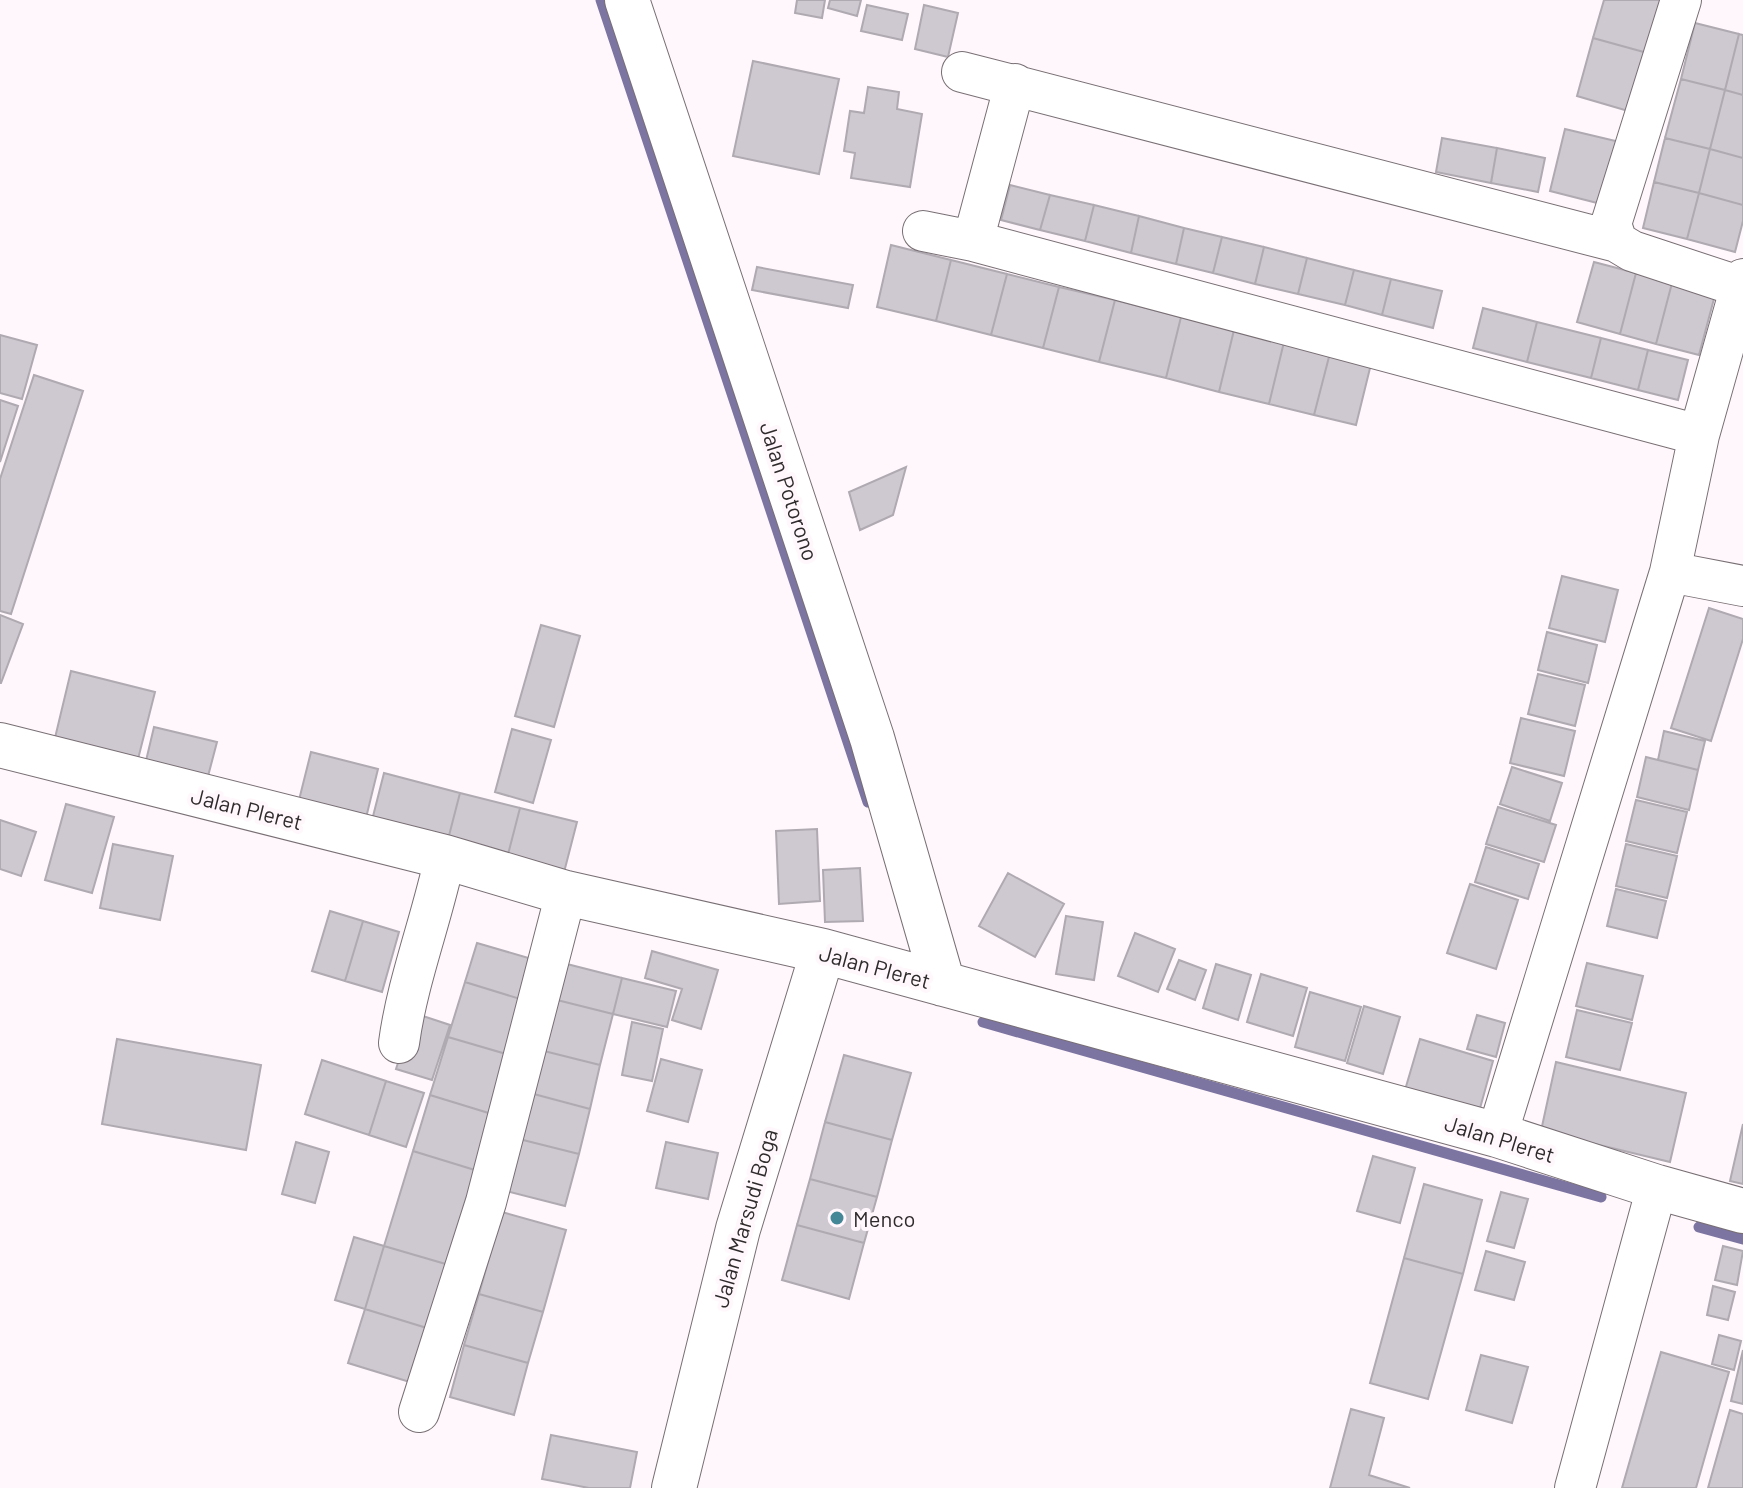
<svg xmlns="http://www.w3.org/2000/svg" width="1743" height="1488" viewBox="0 0 1743 1488" font-family="Barlow,sans-serif">
<style>
.lines{fill:none;stroke-linecap:round;stroke-linejoin:round}
.stream{stroke:#7c74a1;stroke-width:11}
.building{fill:#cec8d0;stroke:#afa9b1;stroke-width:2}
.street-casing{stroke:#786f74;stroke-width:42}
.secondary-casing{stroke:#786f74;stroke-width:46}
.street{stroke:#fff;stroke-width:40}
.secondary{stroke:#fff;stroke-width:44}
.poi-dot{fill:#448897;stroke:#fff7fb;stroke-width:3}
.labels{text-anchor:middle;dominant-baseline:central;stroke-width:8;stroke-linejoin:round;paint-order:stroke}
.street-label{font-size:22px;fill:#2f2b2d;stroke:#fff7fb}
.poi-label{font-size:22px;fill:#2f2b2d;stroke:#fff7fb;text-anchor:start}
</style>
<rect width="100%" height="100%" fill="#fff7fb"/>
<g class="lines">
<path class="stream" d="M601 0 868 802
M983 1022 1601 1197
M1699 1227 1743 1239"/>
</g>
<path class="building" d="M797 0H825L822 18 795 13Z
M830 0H861L857 16 828 8Z
M1604 0H1666L1651 54 1593 38Z
M867 5 908 14 902 40 861 31Z
M924 5 958 13 948 57 915 49Z
M1695 23 1739 34 1725 90 1681 79Z
M1739 34 1743 35V95L1725 90Z
M1593 38 1651 54 1635 113 1577 96Z
M753 61 839 79 819 174 733 156Z
M1681 79 1725 90 1710 149 1665 138Z
M868 87 899 92 897 109 922 114 910 187 851 178 855 153 844 151 850 111 864 113Z
M1725 90 1743 95V158L1710 149Z
M1565 129 1624 143 1609 206 1550 191Z
M1442 138 1497 148 1491 183 1436 172Z
M1665 138 1710 149 1699 193 1654 182Z
M1497 148 1545 158 1538 192 1491 183Z
M1710 149 1743 158V205L1699 193Z
M1654 182 1699 193 1687 239 1643 228Z
M1010 185 1050 195 1040 230 1001 220Z
M1699 193 1743 205V221L1735 252 1687 239Z
M1050 195 1094 205 1085 241 1040 230Z
M1094 205 1139 216 1131 253 1085 241Z
M1139 216 1184 228 1176 264 1131 253Z
M1184 228 1222 237 1213 273 1176 264Z
M1222 237 1264 247 1255 284 1213 273Z
M891 245 951 260 936 321 877 307Z
M1264 247 1307 258 1298 294 1255 284Z
M1307 258 1354 270 1345 305 1298 294Z
M951 260 1007 274 991 335 936 321Z
M1594 262 1636 273 1620 334 1577 322Z
M757 267 853 285 848 308 752 290Z
M1354 270 1391 279 1382 315 1345 305Z
M1636 273 1672 283 1656 344 1620 334Z
M1007 274 1059 287 1043 348 991 335Z
M1391 279 1442 291 1433 328 1382 315Z
M1672 283 1715 295 1699 355 1656 344Z
M1059 287 1115 300 1099 362 1043 348Z
M1115 300 1181 317 1166 378 1099 362Z
M1483 308 1537 322 1527 362 1473 348Z
M1181 317 1234 330 1219 392 1166 378Z
M1537 322 1601 338 1591 378 1527 362Z
M1234 330 1284 342 1269 404 1219 392Z
M0 335 37 345 22 399 0 393Z
M1601 338 1648 350 1638 390 1591 378Z
M1284 342 1330 353 1314 415 1269 404Z
M1648 350 1688 360 1678 400 1638 390Z
M1330 353 1371 364 1356 425 1314 415Z
M34 375 83 391 11 614 0 611V479Z
M0 400 18 406 0 462Z
M906 467 893 515 860 530 849 492Z
M1562 576 1618 590 1605 642 1549 628Z
M1709 608 1743 619V639L1711 741 1671 728Z
M0 615 23 624 1 683H0Z
M541 625 580 636 554 727 515 716Z
M1547 632 1597 645 1588 683 1538 670Z
M71 671 155 692 137 763 54 742Z
M1538 674 1585 685 1575 726 1528 714Z
M1521 718 1575 731 1564 776 1510 763Z
M154 727 217 742 207 780 145 765Z
M512 729 551 740 533 803 495 792Z
M1664 731 1705 741 1698 770 1658 760Z
M311 752 378 769 364 826 297 808Z
M1646 757 1698 770 1689 810 1637 797Z
M1512 767 1562 783 1550 821 1500 804Z
M384 773 460 793 445 851 369 832Z
M460 793 520 808 505 866 445 851Z
M1636 800 1687 812 1677 853 1626 841Z
M66 804 114 817 92 893 45 880Z
M1498 807 1556 825 1544 862 1486 844Z
M520 808 577 822 562 880 505 866Z
M0 820 36 832 21 876 0 869Z
M817 829 820 901 779 904 776 831Z
M113 844 173 856 160 920 100 908Z
M1626 844 1677 856 1667 898 1616 886Z
M1486 847 1539 864 1528 899 1475 882Z
M860 868 863 921 825 922 823 870Z
M1008 873 1064 904 1035 957 979 926Z
M1470 884 1518 900 1496 969 1447 953Z
M1616 889 1666 901 1657 938 1607 926Z
M330 911 363 921 345 981 312 971Z
M1066 916 1103 922 1094 980 1056 974Z
M363 921 399 932 382 992 345 981Z
M1135 933 1175 949 1158 992 1118 976Z
M477 943 542 962 530 1002 465 982Z
M652 951 718 970 701 1029 672 1020 682 989 645 978Z
M1179 960 1206 970 1195 1000 1167 989Z
M563 963 622 978 613 1014 553 999Z
M1587 963 1643 976 1632 1020 1576 1006Z
M1216 964 1251 975 1238 1020 1203 1008Z
M1261 974 1307 988 1293 1036 1247 1022Z
M622 978 676 991 667 1027 613 1014Z
M465 982 530 1002 513 1056 448 1037Z
M1310 992 1361 1007 1345 1061 1295 1047Z
M553 999 613 1014 600 1065 540 1050Z
M1364 1006 1400 1017 1383 1074 1347 1063Z
M1577 1010 1632 1023 1620 1070 1566 1057Z
M414 1013 450 1025 432 1080 396 1069Z
M1477 1015 1505 1023 1496 1057 1467 1049Z
M632 1022 663 1029 652 1081 622 1075Z
M448 1037 513 1056 495 1115 430 1095Z
M117 1039 261 1065 246 1150 102 1124Z
M1420 1039 1493 1061 1479 1112 1405 1090Z
M540 1050 600 1065 590 1109 530 1093Z
M844 1055 911 1073 892 1140 825 1122Z
M661 1059 702 1070 688 1122 647 1111Z
M322 1060 386 1081 369 1135 305 1114Z
M1556 1062 1686 1093 1670 1162 1541 1131Z
M386 1081 424 1093 406 1147 369 1135Z
M530 1093 590 1109 579 1154 519 1139Z
M430 1095 495 1115 478 1171 413 1151Z
M825 1122 892 1140 877 1197 810 1179Z
M1743 1124V1184L1730 1181Z
M519 1139 579 1154 565 1206 506 1191Z
M296 1142 329 1152 315 1203 282 1194Z
M666 1142 718 1153 708 1199 656 1188Z
M413 1151 478 1171 449 1265 384 1246Z
M1373 1156 1415 1168 1400 1223 1357 1211Z
M810 1179 877 1197 864 1243 797 1225Z
M1424 1184 1482 1200 1463 1274 1404 1258Z
M1501 1192 1528 1199 1514 1248 1487 1241Z
M502 1212 566 1230 543 1312 479 1294Z
M797 1225 864 1243 849 1299 782 1280Z
M354 1237 384 1246 365 1309 335 1300Z
M384 1246 449 1265 430 1329 365 1309Z
M1723 1246 1743 1251 1737 1285 1715 1280Z
M1486 1251 1525 1262 1514 1300 1475 1290Z
M1404 1258 1463 1274 1428 1399 1370 1383Z
M1713 1286 1735 1292 1728 1320 1707 1315Z
M479 1294 543 1312 528 1363 464 1345Z
M365 1309 430 1329 413 1383 348 1363Z
M1719 1335 1741 1341 1734 1370 1712 1364Z
M464 1345 528 1363 514 1415 450 1397Z
M1743 1350V1404L1731 1401Z
M1661 1352 1729 1372 1696 1488H1622Z
M1481 1355 1528 1367 1512 1423 1466 1410Z
M1351 1409 1384 1418 1369 1475 1410 1488H1330Z
M1730 1410 1743 1414V1488H1708Z
M551 1435 637 1452 630 1488H589L542 1479Z"/>
<g class="lines">
<g class="street-casing">
<path id="street" d="M1681 0 1611 224 1617 242 1632 251 1741 287
M962 72 1617 242
M923 231 973 241 1699 435
M973 241 1015 84
M1670 572 1743 586
M399 1043C407 982 432 919 445 857
M1497 1135 1670 572 1699 435 1743 279
M419 1412 486 1202 566 893
M1575 1488 1657 1187"/>
</g>
<g class="secondary-casing">
<path id="secondary" d="M627 0 872 738 943 984
M0 745 445 857 566 893 823 951 1497 1135 1657 1187 1743 1211
M674 1488 738 1229 823 951"/>
</g>
<use href="#street" class="street"/>
<use href="#secondary" class="secondary"/>
</g>
<circle class="poi-dot" cx="837" cy="1218" r="8"/>
<g class="labels">
<g class="street-label">
<text transform="translate(790 491) rotate(72)">Jalan Potorono</text>
<text transform="translate(247 808) rotate(14)">Jalan Pleret</text>
<text transform="translate(875 966) rotate(15)">Jalan Pleret</text>
<text transform="translate(1500 1138) rotate(17)">Jalan Pleret</text>
<text transform="translate(744 1218) rotate(-74)">Jalan Marsudi Boga</text>
</g>
<g class="poi-label">
<text x="853" y="1218">Menco</text>
</g>
</g>
</svg>
